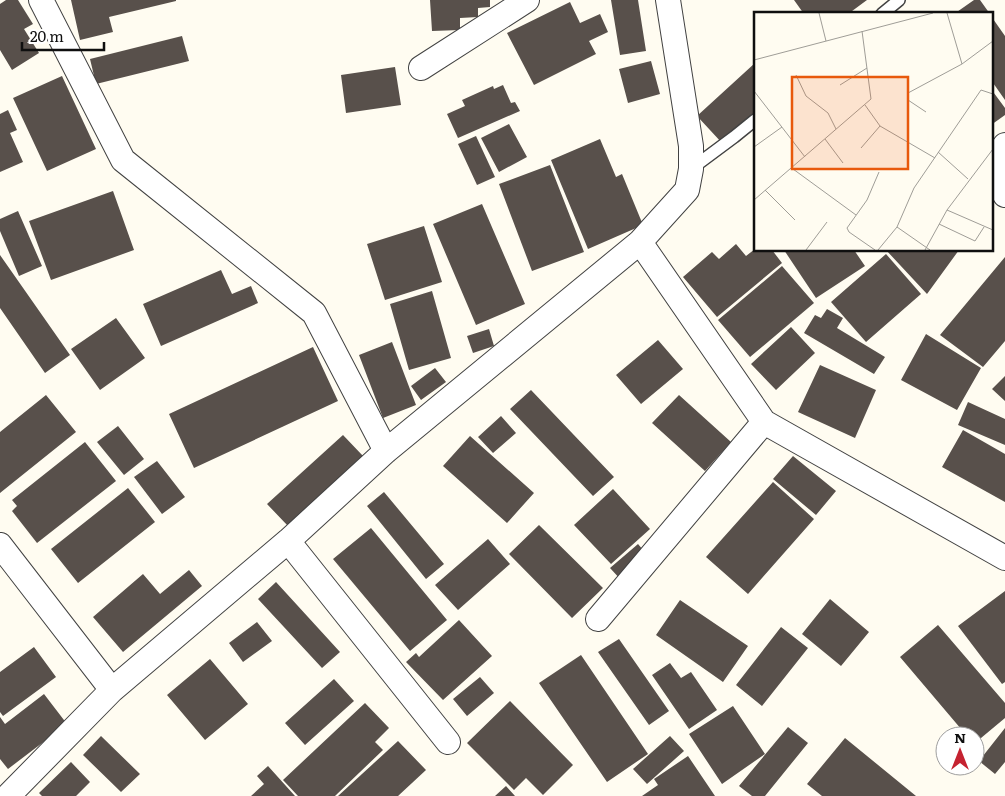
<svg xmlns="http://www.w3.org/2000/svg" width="1005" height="796" viewBox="0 0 1005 796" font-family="Literata,serif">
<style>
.building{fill:#58504b}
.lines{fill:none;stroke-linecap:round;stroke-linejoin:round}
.service-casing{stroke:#424242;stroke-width:14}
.minor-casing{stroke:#424242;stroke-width:26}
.service{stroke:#fff;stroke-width:11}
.minor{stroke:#fff;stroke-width:24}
.inset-road{fill:none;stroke:#9f9d97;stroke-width:1}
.view{fill:#e8590c;fill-opacity:0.15;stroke:#e8590c;stroke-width:2.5}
.inset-edge{fill:none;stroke:#0f0f0f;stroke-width:2.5}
</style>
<rect width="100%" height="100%" fill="#fffcf1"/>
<path class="building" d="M6 0H18L33 24 24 29 39 53 12 70 0 50V4Z
M71 0H176V1L109 17 113 32 80 40Z
M430 0H490V7L478 8V17L460 18V30L432 31Z
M611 0H638L646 51 620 55Z
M794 0H867L848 14H804Z
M974 0H980L990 14H954Z
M570 2 580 23 600 14 608 32 589 41 596 54 534 85 507 33Z
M991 16 1005 36V100L991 80Z
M182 36 189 61 96 84 90 59Z
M651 61 660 94 628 103 619 69Z
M755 63V112L722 143 697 116Z
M395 67 401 105 346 113 341 75Z
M62 76 96 149 47 171 13 98Z
M503 85 511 103 515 102 520 111 458 138 447 114 465 106 462 100 493 86 494 89Z
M991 89 1005 108V115L991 125Z
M8 110 17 130 10 133 23 162 0 172V114Z
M509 124 527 157 499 172 481 138Z
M476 136 495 177 477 185 458 144Z
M600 139 616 177 622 174 643 225 588 249 551 160Z
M550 165 584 252 532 271 499 184Z
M113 191 134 250 51 280 29 221Z
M482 204 525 304 476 325 433 224Z
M18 211 42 266 19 276 0 231V219Z
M424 226 442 282 385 300 367 244Z
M736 244 746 256 755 249V250H772L782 263 717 317 683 277 712 252 719 259Z
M784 250H854L865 266 816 298Z
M886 250H959L927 294Z
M886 254 921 294 866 342 831 302Z
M0 255 70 355 45 373 0 308Z
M1005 257V341L983 367 940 335Z
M782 266 814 303 750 357 718 320Z
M221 270 232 294 251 286 258 303 161 346 143 304Z
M432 291 451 358 409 370 390 304Z
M827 309 843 318 837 328 885 357 874 374 804 333 815 315 821 318Z
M116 318 145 358 100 390 71 349Z
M791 327 815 353 776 390 751 364Z
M489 329 494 346 473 353 467 336Z
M926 334 981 368 957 410 901 380Z
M658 340 683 369 641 404 616 375Z
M392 342 416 405 383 418 359 355Z
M313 347 338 401 194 468 169 414Z
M820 365 876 390 855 438 798 412Z
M435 368 446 382 421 400 411 386Z
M1005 376V401L992 389Z
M531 390 614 477 593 496 510 409Z
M46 395 76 432 0 493V432Z
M679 395 731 442 705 471 652 423Z
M968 402 1005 419V445L958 425Z
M501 416 516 433 493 453 478 437Z
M118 426 144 459 124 475 97 442Z
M963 430 1005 454V502L942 467Z
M343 435 363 456 288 526 267 504Z
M470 436 534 493 507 523 443 466Z
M85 442 116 481 37 543 12 511 17 506 12 500Z
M793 456 836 491 816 515 773 479Z
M157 461 185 497 162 514 134 477Z
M773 482 814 519 748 594 706 557Z
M128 488 155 522 78 583 51 549Z
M613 489 650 529 611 564 574 525Z
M384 492 444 564 426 579 367 506Z
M539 525 603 588 572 618 509 554Z
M371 528 447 620 410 651 333 559Z
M488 539 510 564 458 610 435 585Z
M638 544 649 557 622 581 610 568Z
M189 570 202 586 123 652 93 617 143 574 160 594Z
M276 582 340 652 322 668 258 599Z
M1005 591V682L1002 684 958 626Z
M830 599 869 632 841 666 802 634Z
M680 600 748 646 723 682 656 635Z
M459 620 492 656 443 700 406 662 416 653 419 657Z
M257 622 272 641 243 662 229 643Z
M938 625 1005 703V718L975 743V736H967L900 657Z
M781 627 808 648 762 706 736 685Z
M619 639 669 711 649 725 598 652Z
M34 647 56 677 3 716 0 712V672Z
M581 655 648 754 607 782 539 683Z
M210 659 248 704 205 740 167 695Z
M670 663 681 678 691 672 717 710 689 729 652 675Z
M480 677 494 693 467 716 453 699Z
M334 679 354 701 305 745 285 723Z
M44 694 67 724 8 769 0 759V717L5 724Z
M510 701 573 765 543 795 526 778 514 790 467 743Z
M365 703 389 728 375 742 383 750 335 796H298L283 780Z
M733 706 765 754 722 784 689 734Z
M788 727 808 743 765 796H752L739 786Z
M1005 728V762L995 774 979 761Z
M101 736 140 774 121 792 83 755Z
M670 736 684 751 647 784 633 769Z
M845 738 916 796H822L807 784Z
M398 741 426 770 398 796H338Z
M688 756 715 796H642L658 785 654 779Z
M71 762 90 782 76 796H42L39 793Z
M268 766 295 796H251L264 784 257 776Z
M506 786 515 796H495Z"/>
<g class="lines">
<g class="service-casing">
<path id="service" d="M882 14 899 0
M691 169 734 137 755 120"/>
</g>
<g class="minor-casing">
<path id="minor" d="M41 0 123 160 314 313 386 451
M421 68 527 0
M1005 145 995 159V179L1005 195
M640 242 764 422 1005 558
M288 541 448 742
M0 545 112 690
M598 619 764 422
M8 796 112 690 288 541 386 451 640 242 687 190 691 169V146L668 0"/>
</g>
<use href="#service" class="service"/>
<use href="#minor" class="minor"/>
</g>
<g transform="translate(754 12)">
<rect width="239" height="239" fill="#fffcf1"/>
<path class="inset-road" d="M65 1 72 29M193 1 208 52M0 48 179 1M42 63 52 84 74 101 82 117M86 73 113 56M0 79 51 145M111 93 126 114 181 146M172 100 154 88V81L208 52 239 29M71 127 89 151M0 135 28 115M107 136 126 114M184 140 214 167M39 157 102 203M11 178 41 208M0 188 117 87 108 19M193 198 239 218M185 212 221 229 230 215M143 215 176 238M52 238 73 210M121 238 95 220 93 216 113 188 125 160M124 238 143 215 160 176 227 78 239 82M171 238 193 198 239 137"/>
<path class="view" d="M38 65H154V157H38Z"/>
<rect width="239" height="239" class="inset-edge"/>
</g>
<g transform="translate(960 751)"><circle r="24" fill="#ffffff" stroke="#9f9f9f"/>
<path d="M0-4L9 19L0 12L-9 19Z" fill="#c52230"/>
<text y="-8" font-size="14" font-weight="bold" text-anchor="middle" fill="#0f0f0f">N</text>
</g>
<path d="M22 42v8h82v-8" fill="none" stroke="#0f0f0f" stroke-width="2.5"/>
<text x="30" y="42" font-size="15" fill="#0f0f0f" stroke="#ffffff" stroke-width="4" paint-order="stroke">20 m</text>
</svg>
